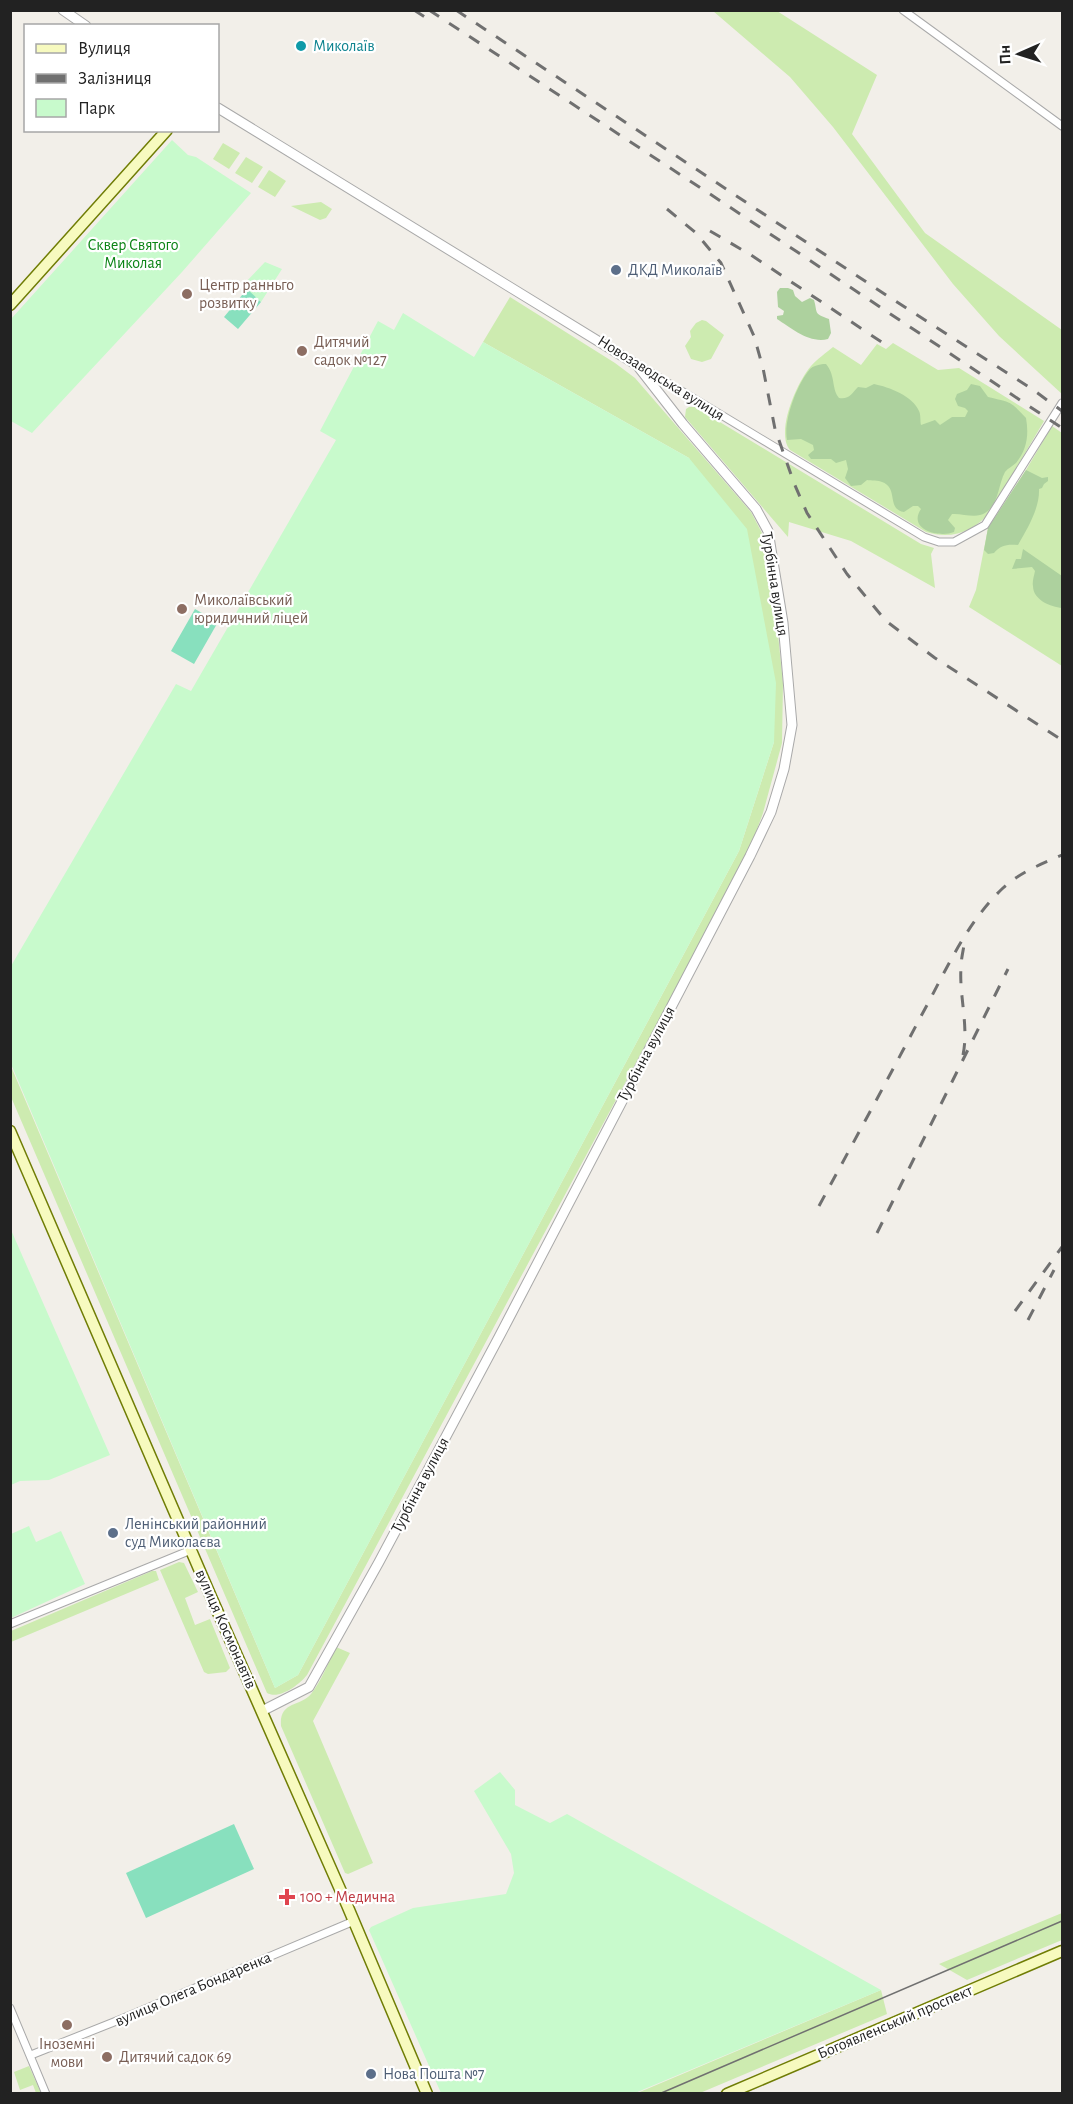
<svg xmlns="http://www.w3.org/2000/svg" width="1073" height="2104" viewBox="0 0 1073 2104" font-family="'Alegreya Sans',sans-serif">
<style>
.grass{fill:#cdebb0}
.forest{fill:#add19e}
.park{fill:#c8facc}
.pitch{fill:#88e0be}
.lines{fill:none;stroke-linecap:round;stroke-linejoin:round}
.minor-casing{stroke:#a9a9a9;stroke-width:9}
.tertiary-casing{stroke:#a9a9a9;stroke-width:11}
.secondary-casing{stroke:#707d05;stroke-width:13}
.minor{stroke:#fff;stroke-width:7}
.tertiary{stroke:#fff;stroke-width:9}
.secondary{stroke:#f7fabf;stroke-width:10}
.tram{stroke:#707070;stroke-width:1.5}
.rail{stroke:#707070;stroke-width:3;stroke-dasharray:12 12;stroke-linecap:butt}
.culture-dot{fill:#0f9aa8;stroke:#fff;stroke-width:2}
.service-dot{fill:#5c6f8a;stroke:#fff;stroke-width:2}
.education-dot{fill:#8d6e63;stroke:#fff;stroke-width:2}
.health-dot{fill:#e0444e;stroke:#fff;stroke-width:2}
.labels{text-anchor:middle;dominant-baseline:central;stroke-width:4.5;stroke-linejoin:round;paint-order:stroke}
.culture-label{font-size:16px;fill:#0d838f;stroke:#fff;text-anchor:start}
.park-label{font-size:16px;fill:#0c8416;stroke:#fff}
.service-label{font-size:16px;fill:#4e5e75;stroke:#fff;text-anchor:start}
.education-label{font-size:16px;fill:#785e54;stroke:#fff;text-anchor:start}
.street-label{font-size:16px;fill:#222;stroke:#fff}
.health-label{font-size:16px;fill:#be3a42;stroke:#fff;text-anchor:start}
</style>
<rect width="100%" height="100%" fill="#f2efe9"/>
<path class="grass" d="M713 11H777L877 75 852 134 925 233 1062 330V394L999 336 953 284 833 127 790 77Z
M223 143 240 153 229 169 213 159Z
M246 157 263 167 252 183 235 173Z
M269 170 286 181 275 197 258 187Z
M321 202 332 209 326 218 320 220 291 206Z
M510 297 615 363 635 378 751 512 762 533 777 625 783 683 782 743 763 813 748 854 307 1675C299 1685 279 1700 267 1693L11 1097 10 1064 275 1688 298 1675 739 851 774 742 689 458 483 342Z
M702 320 706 321 724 335 711 359 702 362 691 359 685 346 691 337 690 331 696 323Z
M893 343 938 370 959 368 1044 421 991 511C974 532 951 540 926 532L790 450C775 432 797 382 811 366 817 359 826 353 833 347L861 365 877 344 886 349Z
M689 407H695L921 544 934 548 931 554 935 588 851 541 789 522 788 537 685 417 686 409Z
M1052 426 1062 433V666L969 607 976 590 988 528 1026 470Z
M179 1562 184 1563 198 1592 185 1598 195 1625 210 1619 230 1668 226 1672 208 1674 204 1672 160 1570Z
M152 1571H156L159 1580 11 1642V1631Z
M336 1647 350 1653 313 1721 373 1863 348 1874 345 1873 281 1726C279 1701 300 1707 311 1694 321 1682 329 1661 336 1647Z
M1062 1913V1940L967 1980 939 1964Z
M881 1990 887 2014 700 2093 635 2094Z
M29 2066 41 2093H36L33 2085 20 2090 14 2072Z"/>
<path class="forest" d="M780 288H788L793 290 795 296 802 302 810 298 814 300C818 314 813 313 829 319L831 333 828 339C810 344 791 328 777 319V316L783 315 784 311 778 307 777 292Z
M823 364H826C836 376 831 388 839 398 849 400 852 393 858 387L866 388 874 384C889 387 913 396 919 411 921 415 920 421 921 425L935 420 940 425 952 417H965L968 411 965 408 958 406 955 399 957 394 967 390 971 384 980 386 988 397C1012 403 1009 400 1026 418 1029 435 1027 450 1016 463 1013 466 1008 468 1005 472 998 485 999 504 985 513 976 519 962 513 952 514L948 520 955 528 954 532C940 538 907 530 921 509L918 506H913L904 512C886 509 899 488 882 482 879 480 871 481 867 480L861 485 851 486 845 478 848 469 846 460 836 463 831 459H811L808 455 814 450 813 445 801 439 787 440C783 421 797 384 810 369 813 366 818 365 823 364Z
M1026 470 1042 478 1048 477V481L1044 484 1042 488 1039 489C1040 508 1027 529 1018 545 1007 544 1001 545 994 553L988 554 984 550 988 528Z
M1023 549 1062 576V608C1051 607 1033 600 1033 586 1032 582 1034 576 1035 571L1032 567 1012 569 1016 559H1021Z"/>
<path class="park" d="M172 140 188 155 196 157 251 193 182 272 32 433 11 421V319Z
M265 262 282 269 261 302 242 286Z
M403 313 474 357 483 342 689 458 747 529 776 683 774 742 739 851 298 1675 275 1688 11 1064V966L176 684 191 691 336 440 320 431 378 321 394 330Z
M11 1230 110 1455 49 1480 20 1481 11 1485Z
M29 1526 36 1542 61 1531 85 1584 11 1618V1534Z
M500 1772 515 1790V1805L550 1823 567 1814 881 1990 635 2093H441L369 1930 371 1927 413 1908 506 1894 514 1873 511 1854 474 1791Z"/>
<path class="pitch" d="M247 289 261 302 238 329 224 317Z
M195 609 218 622 194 664 171 651Z
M234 1824 254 1869 146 1918 126 1873Z"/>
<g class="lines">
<g class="minor-casing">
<path id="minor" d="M903 10 1062 126
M640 366 924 537 939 542H954L985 525 1062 403
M10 1624 191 1550
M10 2008 46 2094
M31 2055 119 2020 354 1921"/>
</g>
<g class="tertiary-casing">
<path id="tertiary" d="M63 10 86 26
M218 108 637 365 683 424 756 509 768 531 783 623 792 725 784 769 771 812 750 856 499 1337 379 1562 309 1687 262 1711"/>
</g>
<g class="secondary-casing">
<path id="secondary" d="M10 305 167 130
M10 1131 212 1599 347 1905 427 2094
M727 2094 1062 1951"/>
</g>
<use href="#minor" class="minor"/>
<use href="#tertiary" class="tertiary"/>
<use href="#secondary" class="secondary"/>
<path class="tram" d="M659 2094 1062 1921"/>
<path class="rail" d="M414 10 434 23
M429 10 716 198 1062 428
M456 10 886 295 1032 389 1062 411
M667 209 696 233 721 263 754 336 763 368 775 429 794 483 807 513 847 574 886 621 935 658 1062 740
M710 231 751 255 886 345
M963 1055C969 1026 959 996 961 967 961 958 964 948 965 938
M819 1206C853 1143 887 1081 920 1018 945 973 965 924 1003 888 1020 872 1042 864 1062 855
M877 1233 1008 969
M1015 1311 1062 1247
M1028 1320 1054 1270"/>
</g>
<circle class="culture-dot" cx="301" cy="46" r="6"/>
<g class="service-dot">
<circle cx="616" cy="270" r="6"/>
<circle cx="113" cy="1533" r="6"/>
<circle cx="371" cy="2074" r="6"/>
</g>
<g class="education-dot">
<circle cx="187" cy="294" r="6"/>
<circle cx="302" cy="351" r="6"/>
<circle cx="182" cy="609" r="6"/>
<circle cx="67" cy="2025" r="6"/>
<circle cx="107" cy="2057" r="6"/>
</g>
<path class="health-dot" d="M284 1888h6v6h6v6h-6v6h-6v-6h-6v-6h6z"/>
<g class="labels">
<g class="culture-label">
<text x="313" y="46">Миколаїв</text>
</g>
<g class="park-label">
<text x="133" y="245">Сквер Святого<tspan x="133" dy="18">Миколая</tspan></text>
</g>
<g class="service-label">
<text x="628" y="270">ДКД Миколаїв</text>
<text x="125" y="1524">Ленінський районний<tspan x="125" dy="18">суд Миколаєва</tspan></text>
<text x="383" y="2074">Нова Пошта №7</text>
</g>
<g class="education-label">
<text x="199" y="285">Центр ранньго<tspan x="199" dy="18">розвитку</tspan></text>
<text x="314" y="342">Дитячий<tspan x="314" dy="18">садок №127</tspan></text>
<text x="194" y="600">Миколаївський<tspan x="194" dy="18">юридичний ліцей</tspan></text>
<text x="67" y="2044" text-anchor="middle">Іноземні<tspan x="67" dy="18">мови</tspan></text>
<text x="119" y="2057">Дитячий садок 69</text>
</g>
<g class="street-label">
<text transform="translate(661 378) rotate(32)">Новозаводська вулиця</text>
<text transform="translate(775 584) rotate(81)">Турбінна вулиця</text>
<text transform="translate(646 1054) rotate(-62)">Турбінна вулиця</text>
<text transform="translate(420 1485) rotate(-62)">Турбінна вулиця</text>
<text transform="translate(226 1629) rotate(66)">вулиця Космонавтів</text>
<text transform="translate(193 1989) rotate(-23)">вулиця Олега Бондаренка</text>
<text transform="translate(895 2022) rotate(-23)">Богоявленський проспект</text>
</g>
<g class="health-label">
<text x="300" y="1897">100 + Медична</text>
</g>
</g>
<rect width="1073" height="2104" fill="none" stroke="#222222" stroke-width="24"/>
<rect x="24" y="24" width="195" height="108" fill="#ffffff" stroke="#a7a7a7" stroke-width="1.5"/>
<rect x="36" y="44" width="30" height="9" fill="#f7fabf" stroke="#a7a7a7" stroke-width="1.5"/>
<text x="78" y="54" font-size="18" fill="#222222">Вулиця</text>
<rect x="36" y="74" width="30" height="9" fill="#707070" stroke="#a7a7a7" stroke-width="1.5"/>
<text x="78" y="84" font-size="18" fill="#222222">Залізниця</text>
<rect x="36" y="99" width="30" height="18" fill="#c8facc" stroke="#a7a7a7" stroke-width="1.5"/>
<text x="78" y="114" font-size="18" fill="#222222">Парк</text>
<g transform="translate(1019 54) rotate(267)" stroke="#ffffff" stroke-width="4.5" paint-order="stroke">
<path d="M0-4.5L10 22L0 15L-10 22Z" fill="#222222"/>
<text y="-9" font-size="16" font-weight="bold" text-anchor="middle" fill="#222222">Пн</text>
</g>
</svg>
